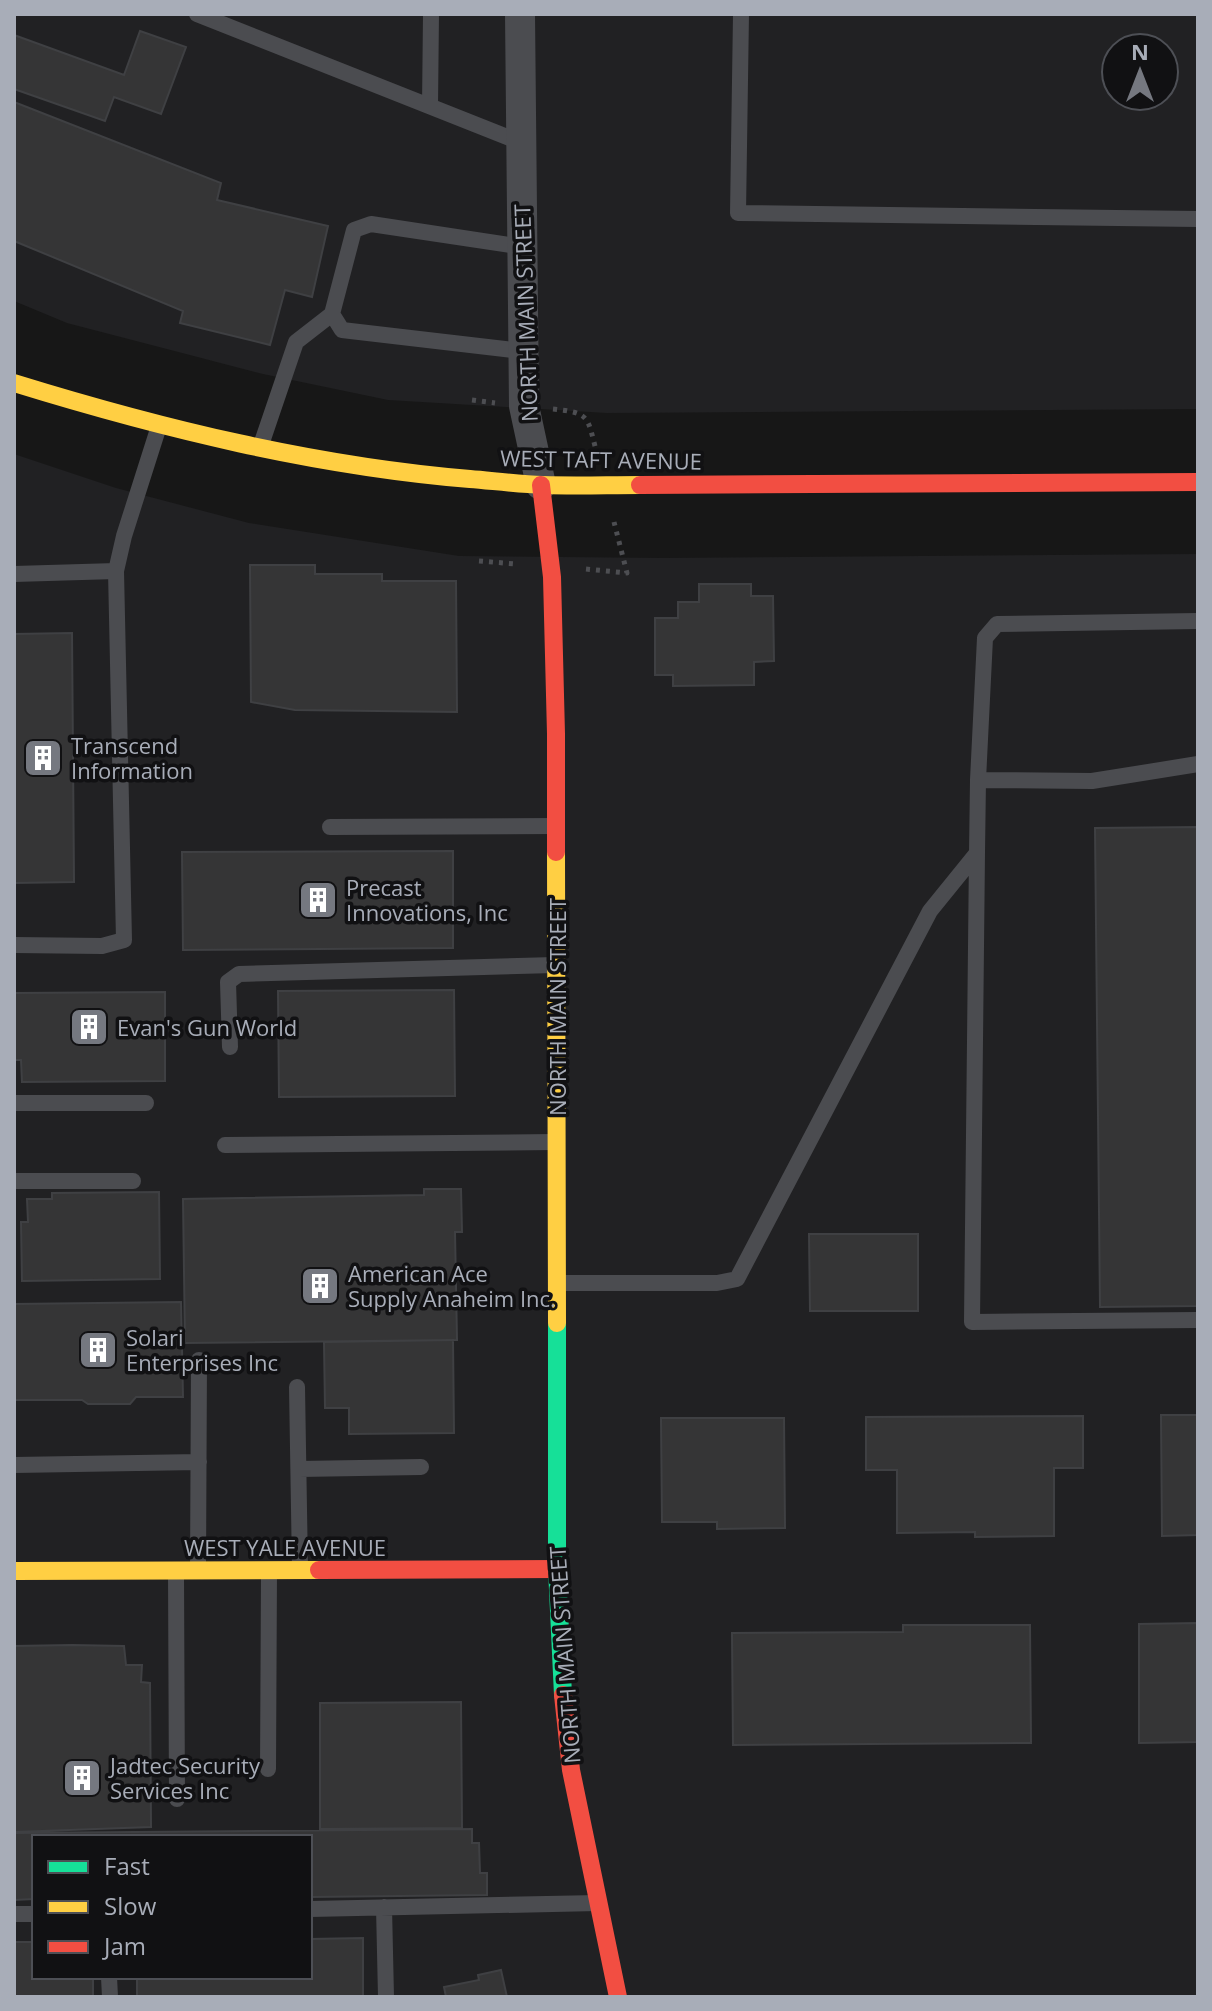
<svg xmlns="http://www.w3.org/2000/svg" width="1212" height="2011" viewBox="0 0 1212 2011" font-family="'Open Sans',sans-serif">
<style>
.built{fill:#212123;fill-rule:evenodd}
.building{fill:#353536;stroke:#3f4043;stroke-width:2}
.lines{fill:none;stroke-linecap:round;stroke-linejoin:round}
.path{stroke:#4d4e52;stroke-width:5;stroke-dasharray:4 6;stroke-linecap:butt}
.lane{stroke:#4b4c50;stroke-width:16}
.street{stroke:#4b4c50;stroke-width:30}
.fast{stroke:#16e098;stroke-width:18}
.slow{stroke:#ffcf43;stroke-width:18}
.jam{stroke:#f24e42;stroke-width:18}
.labels{text-anchor:middle;dominant-baseline:central;stroke-width:7;stroke-linejoin:round;paint-order:stroke}
.street-label{font-size:22px;fill:#a8adb8;stroke:#111113}
.poi-label{font-size:22px;fill:#a8adb8;stroke:#111113;text-anchor:start}
</style>
<rect width="100%" height="100%" fill="#171717"/>
<path class="built" d="M14 14H1198V409L607 413 388 400 263 374 67 323 14 301ZM1116 48H1164V96H1116Z
M14 454 116 488 249 523 459 556 663 558 1198 554V1997H14ZM34 1837H310V1977H34Z"/>
<path class="building" d="M140 31 186 47 161 114 114 97 105 121 14 89V35L124 75Z
M14 102 221 183 217 200 328 226 312 297 285 290 270 345 180 323 183 311 14 241Z
M250 565H315V574H382V581H456L457 712 295 710 251 702Z
M699 584H751V596H773L774 661 754 662V685L673 686V675H655V618H678V602H699Z
M72 633 74 882 14 883V634Z
M1198 827V1306L1100 1307 1095 828Z
M453 851V948L183 950 182 852Z
M454 990 455 1096 279 1097 278 991Z
M165 992V1081L22 1082 21 1060H14V993Z
M424 1189H461L462 1232H455L457 1340 185 1343 183 1199 424 1195Z
M159 1192 160 1279 22 1281 21 1222H28L27 1199H52V1193Z
M809 1234H918V1311H810Z
M181 1302 183 1397H136L130 1404H88L82 1400H14V1304Z
M453 1340 454 1433 349 1434V1408H325L324 1342Z
M1161 1415H1198V1535L1162 1536Z
M1083 1416V1468H1054V1536L975 1537V1532L897 1533V1470H866V1417Z
M661 1418H784L785 1528 717 1529V1522H662Z
M1198 1623V1742L1139 1743V1624Z
M903 1625H1030L1031 1743 733 1745 732 1633 903 1632Z
M72 1645 124 1646 126 1665H142L141 1682 150 1683 151 1827 14 1832V1646Z
M461 1702 462 1828 320 1829V1703Z
M472 1829V1843H479L480 1873H487V1895L310 1897V1837H34V1899L14 1900V1833Z
M363 1938V1997H137V1977H310V1939Z
M14 1942H34V1977H93V1997H14Z
M501 1970 507 1997H446L444 1987 479 1980 478 1975Z"/>
<g class="lines">
<path class="path" d="M472 400 495 403
M553 409C590 413 587 416 596 450
M479 561 516 564
M586 569 627 573 614 522"/>
<path class="lane" d="M197 14 520 142
M741 14 738 213 1198 219
M430 106 431 14
M522 351 342 330 332 314 354 230 371 224 523 247
M261 445 296 342 332 314
M14 574 116 571
M978 780 985 638 997 624 1198 621
M330 827 555 826
M977 853 972 1322 1198 1320
M14 945 102 946 124 940 116 571 124 536 159 426
M230 1047 228 982 239 974 555 965
M14 1103H146
M225 1145 555 1142
M14 1181H133
M558 1283H717L737 1279 930 911 977 853 978 780 1092 781 1198 764
M297 1387 300 1569
M14 1465 199 1462
M299 1469 421 1467
M198 1570 199 1360
M176 1573 177 1799
M268 1769 269 1572
M384 1907 386 1997
M310 1909 598 1903
M14 1914H34
M109 1977 110 1997"/>
<path class="street" d="M520 14 524 406 541 485"/>
<path class="fast" d="M557 1323V1569L563 1695"/>
<path class="slow" d="M14 383C163 429 315 466 470 479 494 481 519 484 543 485 575 486 607 485 640 485
M556 852 557 1323
M14 1571 319 1570"/>
<path class="jam" d="M541 485 552 577 556 734V852
M640 485 1198 482
M319 1570 557 1569
M563 1695 571 1770 618 1997"/>
</g>
<defs>
<g id="building-square" transform="scale(2)"><rect x="-9" y="-9" width="18" height="18" rx="4" fill="#757880" stroke="#111113"/><path d="M-4-6H4V6H1V3H-1V6H-4ZM-2.5-4.3h1.7v1.8h-1.7ZM.8-4.3h1.7v1.8H.8ZM-2.5-1h1.7V.8h-1.7ZM.8-1h1.7V.8H.8Z" fill="#fff"/></g>
</defs>
<g fill-rule="evenodd">
<use href="#building-square" x="43" y="758"/>
<use href="#building-square" x="318" y="900"/>
<use href="#building-square" x="89" y="1027"/>
<use href="#building-square" x="320" y="1286"/>
<use href="#building-square" x="98" y="1350"/>
<use href="#building-square" x="82" y="1778"/>
</g>
<g class="labels">
<g class="street-label">
<text transform="translate(525 313) rotate(-92)">NORTH MAIN STREET</text>
<text transform="translate(601 459) rotate(1)">WEST TAFT AVENUE</text>
<text transform="translate(557 1007) rotate(-90)">NORTH MAIN STREET</text>
<text x="285" y="1547">WEST YALE AVENUE</text>
<text transform="translate(564 1655) rotate(-94)">NORTH MAIN STREET</text>
</g>
<g class="poi-label">
<text x="71" y="745">Transcend<tspan x="71" dy="25">Information</tspan></text>
<text x="346" y="887">Precast<tspan x="346" dy="25">Innovations, Inc</tspan></text>
<text x="117" y="1027">Evan's Gun World</text>
<text x="348" y="1273">American Ace<tspan x="348" dy="25">Supply Anaheim Inc.</tspan></text>
<text x="126" y="1337">Solari<tspan x="126" dy="25">Enterprises Inc</tspan></text>
<text x="110" y="1765">Jadtec Security<tspan x="110" dy="25">Services Inc</tspan></text>
</g>
</g>
<rect width="1212" height="2011" fill="none" stroke="#a8adb8" stroke-width="32"/>
<rect x="32" y="1835" width="280" height="144" fill="#111113" stroke="#4d4f55" stroke-width="2"/>
<rect x="48" y="1861" width="40" height="12" fill="#16e098" stroke="#4d4f55" stroke-width="2"/>
<text x="104" y="1875" font-size="24" fill="#a8adb8">Fast</text>
<rect x="48" y="1901" width="40" height="12" fill="#ffcf43" stroke="#4d4f55" stroke-width="2"/>
<text x="104" y="1915" font-size="24" fill="#a8adb8">Slow</text>
<rect x="48" y="1941" width="40" height="12" fill="#f24e42" stroke="#4d4f55" stroke-width="2"/>
<text x="104" y="1955" font-size="24" fill="#a8adb8">Jam</text>
<g transform="translate(1140 72)"><circle r="38" fill="#111113" stroke="#4d4f55" stroke-width="2"/>
<path d="M0-6L14 30L0 20L-14 30Z" fill="#757880"/>
<text y="-12" font-size="22" font-weight="bold" text-anchor="middle" fill="#a8adb8">N</text>
</g>
</svg>
